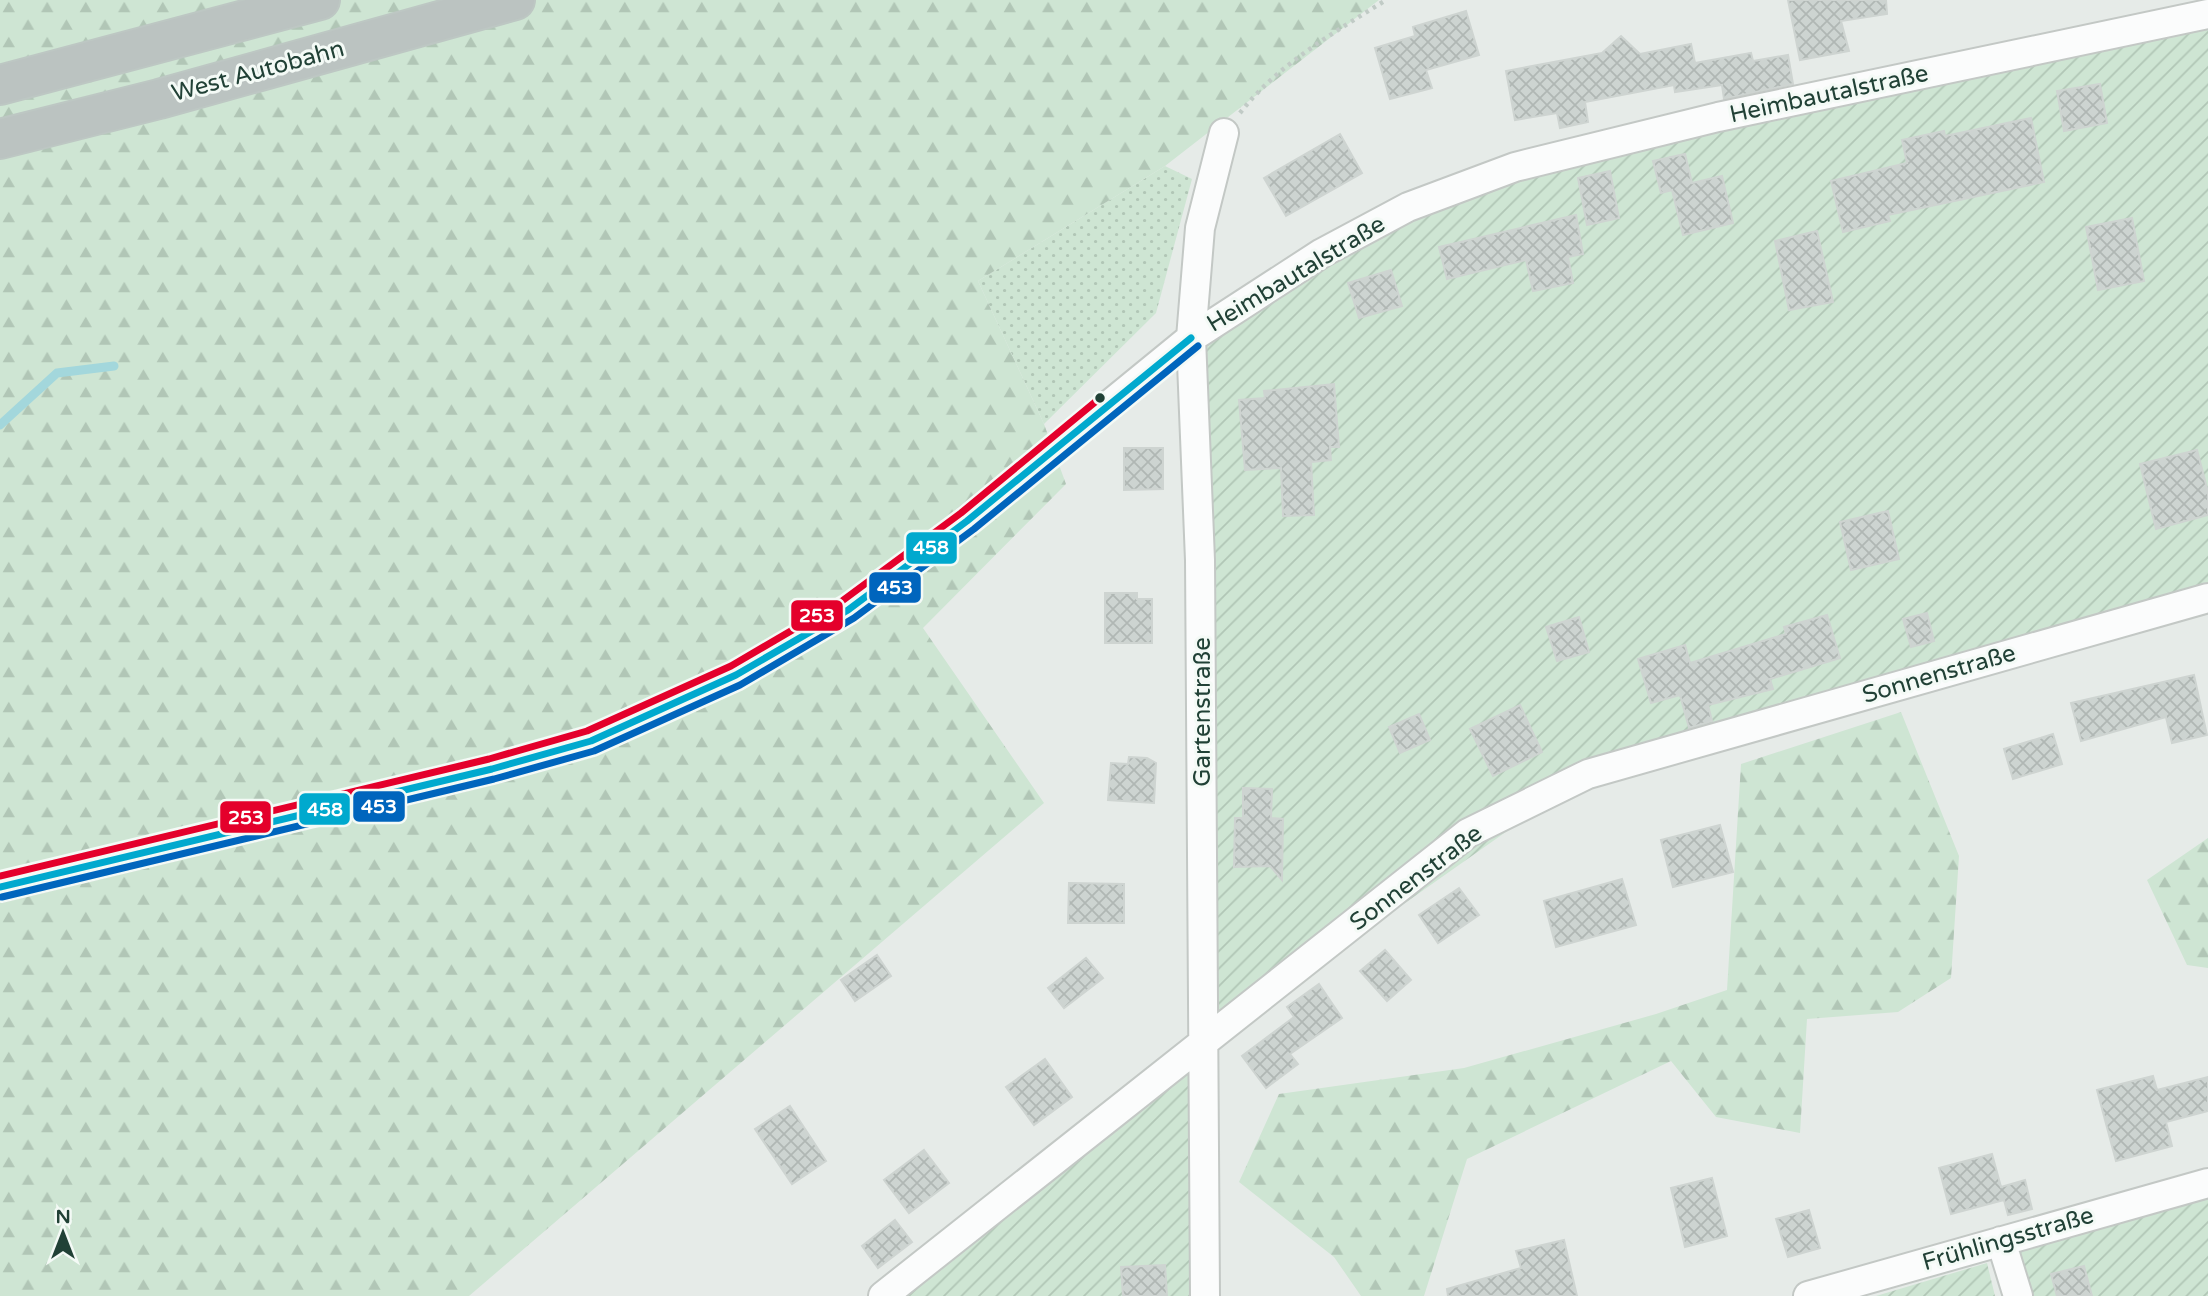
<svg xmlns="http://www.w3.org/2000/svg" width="2208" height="1296" viewBox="0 0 2208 1296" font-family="'Varela Round',sans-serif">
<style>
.grass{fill:url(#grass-dots)}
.forest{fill:url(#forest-firs)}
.garden{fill:url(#garden-furrows)}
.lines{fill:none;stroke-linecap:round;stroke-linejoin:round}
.stream{stroke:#a3d7dc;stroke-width:9}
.building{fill:url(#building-cross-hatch);stroke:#ced4d1;stroke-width:2}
.street-casing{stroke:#c3c8c5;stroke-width:32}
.highway-casing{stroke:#bdc7c3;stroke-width:42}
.path{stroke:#c1cbc6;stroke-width:4.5;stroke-dasharray:3.5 5;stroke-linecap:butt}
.street{stroke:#fbfcfc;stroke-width:28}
.highway{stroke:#bbc3c1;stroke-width:38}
.bus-1-casing{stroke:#f4faf6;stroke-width:12}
.bus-2-casing{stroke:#f4faf6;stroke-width:12}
.bus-3-casing{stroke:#f4faf6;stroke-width:12}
.bus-1{stroke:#00a9ce;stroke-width:7}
.bus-2{stroke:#0065bd;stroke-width:7}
.bus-3{stroke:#e4002b;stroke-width:7}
.bus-dot{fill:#214136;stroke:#f4faf6;stroke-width:2.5}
.labels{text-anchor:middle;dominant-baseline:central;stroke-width:6;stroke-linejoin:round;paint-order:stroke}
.street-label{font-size:24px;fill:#214136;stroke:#f4faf6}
.line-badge{stroke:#f4faf6;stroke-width:2.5}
.badge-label{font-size:19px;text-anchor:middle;font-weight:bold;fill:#fff}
</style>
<defs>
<pattern id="grass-dots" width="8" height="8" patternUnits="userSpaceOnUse" patternTransform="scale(1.75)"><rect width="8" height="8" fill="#cee5d3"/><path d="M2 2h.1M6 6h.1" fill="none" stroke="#b1c6b6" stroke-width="1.8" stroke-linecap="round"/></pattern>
<pattern id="forest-firs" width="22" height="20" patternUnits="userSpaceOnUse" patternTransform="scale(1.75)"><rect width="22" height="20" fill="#cee5d3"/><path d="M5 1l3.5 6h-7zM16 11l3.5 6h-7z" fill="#b1c6b6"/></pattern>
<pattern id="garden-furrows" width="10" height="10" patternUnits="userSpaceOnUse" patternTransform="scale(1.75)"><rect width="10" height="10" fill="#cee5d3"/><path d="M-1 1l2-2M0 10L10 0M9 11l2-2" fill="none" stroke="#b1c6b6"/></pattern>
<pattern id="building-cross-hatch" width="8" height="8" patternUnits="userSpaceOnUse" patternTransform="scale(1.75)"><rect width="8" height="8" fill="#cdd4d1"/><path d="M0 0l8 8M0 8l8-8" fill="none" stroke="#b0b7b4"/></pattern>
</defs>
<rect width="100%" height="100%" fill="#e6ebe8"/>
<path class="grass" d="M1165 166 1192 179 1156 313 1044 424 978 281Z"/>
<path class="forest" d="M0 0H1379L1165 166 978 281 1044 424 1066 484 923 628 1044 803 469 1296H0Z
M1901 712 1959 856 1951 978 1898 1012 1807 1019 1800 1133 1716 1117 1671 1061 1467 1159 1424 1296H1361L1334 1257 1239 1182 1279 1094 1464 1068 1656 1014 1727 990 1741 764Z
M2208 838V968L2187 965 2147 880Z"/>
<path class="garden" d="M2208 21V598L1588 774 1205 1044V1296H883L1205 1044 1191 338 1477 181Z
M2208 1183V1296H2018L2001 1241Z
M1987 1263 1995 1296H1876Z"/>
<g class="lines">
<path class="stream" d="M0 425 57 373 114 366"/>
</g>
<path class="building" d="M1788 0H1886L1887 14 1841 21 1849 51 1800 60Z
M1466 11 1479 55 1426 70 1432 88 1390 99 1375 48 1415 36 1413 27Z
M1621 36 1640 54 1691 44 1695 63 1751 53 1753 61 1788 55 1793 84 1724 99 1722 85 1675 92 1674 85 1585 102 1588 122 1560 128 1557 113 1515 120 1506 71 1602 53Z
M2100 84 2107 123 2064 131 2057 91Z
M2031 118 2044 182 1888 215 1890 221 1843 232 1831 181 1907 163 1902 140 1944 131 1945 136Z
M1340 134 1362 173 1286 216 1264 178Z
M1685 154 1692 183 1722 176 1733 223 1683 235 1672 190 1661 193 1653 161Z
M1610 171 1619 218 1587 225 1578 178Z
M1576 215 1583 254 1568 257 1573 283 1533 291 1526 260 1447 279 1439 247Z
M2132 218 2144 281 2098 290 2086 227Z
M1817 231 1833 302 1789 310 1775 241Z
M1391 270 1402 306 1359 318 1348 283Z
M1334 384 1339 447H1330L1331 460 1311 462 1314 515 1283 516 1281 468 1245 470 1239 400 1265 398 1264 391Z
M1124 448H1163V489L1124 490Z
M2197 450 2208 492V515L2156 529 2140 464Z
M1888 511 1899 559 1851 570 1840 522Z
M1105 593H1137V599H1152V643H1105Z
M1927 613 1934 641 1911 647 1903 619Z
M1827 615 1840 658 1770 679 1773 689 1708 705 1712 721 1689 728 1680 695 1651 703 1638 659 1685 645 1690 663 1786 634 1784 627Z
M1579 617 1589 652 1557 661 1546 627Z
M2194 675 2207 735 2172 743 2166 717 2081 741 2071 703Z
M1520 705 1542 752 1493 776 1470 729Z
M1419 714 1430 740 1400 753 1389 727Z
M2053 734 2062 764 2013 779 2004 749Z
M1129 757 1147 758 1156 763 1154 803 1108 800 1111 763 1128 764Z
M1243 788 1272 789 1271 818 1283 819 1282 880 1270 866 1234 867 1235 818H1243Z
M1720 825 1733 872 1673 887 1661 840Z
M1622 879 1636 925 1556 947 1544 901Z
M1069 883 1124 884V923H1068Z
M1459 888 1479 915 1438 943 1419 915Z
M1385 950 1411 980 1387 1001 1360 971Z
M877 955 891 976 855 1001 841 980Z
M1086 958 1103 978 1064 1008 1048 988Z
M1319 984 1342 1018 1290 1054 1298 1064 1266 1088 1242 1056 1294 1017 1287 1007Z
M1045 1059 1072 1097 1034 1125 1006 1087Z
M2153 1076 2157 1090 2208 1077V1111L2166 1122 2172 1146 2116 1161 2097 1090Z
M790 1106 826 1161 792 1184 755 1129Z
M924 1150 949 1183 909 1213 884 1180Z
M1992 1154 2001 1187 2025 1180 2032 1209 2008 1215 2004 1200 1951 1214 1939 1168Z
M1712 1178 1727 1236 1685 1247 1671 1188Z
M1809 1210 1820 1248 1788 1257 1776 1219Z
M895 1220 912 1242 878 1268 862 1246Z
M1564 1240 1577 1296H1448L1447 1289 1521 1268 1516 1251Z
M1165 1265 1167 1296H1123L1121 1267Z
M2084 1266 2092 1296H2057L2051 1274Z"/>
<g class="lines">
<g class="street-casing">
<path id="street" d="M0 887 492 769 591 741 736 675 848 610 967 521 1191 338 1322 253 1408 207 1515 167 1718 117 2208 14
M2001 1241 2018 1296
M883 1296 1468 833 1588 774 2208 598
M1205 1296 1200 560 1191 338 1200 228 1224 133
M1808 1296 2208 1183"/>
</g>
<g class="highway-casing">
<path id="highway" d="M0 85 320 0
M0 139 159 99 515 0"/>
</g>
<path class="path" d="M1240 113C1278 64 1335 32 1386 0"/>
<use href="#street" class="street"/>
<use href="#highway" class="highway"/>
<g class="bus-1-casing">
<path id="bus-1" d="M0 887 492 769 591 741 736 675 848 610 967 521 1191 338"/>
</g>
<g class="bus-2-casing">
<path id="bus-2" d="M2 897 494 779 594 751 740 685 854 618 974 529 1198 346"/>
</g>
<g class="bus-3-casing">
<path id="bus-3" d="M0 876 489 759 587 731 731 666 842 601 961 513 1100 398"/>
</g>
<use href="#bus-1" class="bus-1"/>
<use href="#bus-2" class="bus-2"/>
<use href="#bus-3" class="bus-3"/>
</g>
<circle class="bus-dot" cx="1100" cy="398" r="6"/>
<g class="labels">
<g class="street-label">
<text transform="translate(258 71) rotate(-15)">West Autobahn</text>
<text transform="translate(1829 94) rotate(-12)">Heimbautalstraße</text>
<text transform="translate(1296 274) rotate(-31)">Heimbautalstraße</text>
<text transform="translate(1939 674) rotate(-16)">Sonnenstraße</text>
<text transform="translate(1202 712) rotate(-90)">Gartenstraße</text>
<text transform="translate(1416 878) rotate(-37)">Sonnenstraße</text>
<text transform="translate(2008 1239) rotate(-16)">Frühlingsstraße</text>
</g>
</g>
<g class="line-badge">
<rect x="905" y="531" width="53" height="34" rx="7" fill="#00a9ce"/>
<rect x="868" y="571" width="54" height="33" rx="7" fill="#0065bd"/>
<rect x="790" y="599" width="54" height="33" rx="7" fill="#e4002b"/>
<rect x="352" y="790" width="54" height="33" rx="7" fill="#0065bd"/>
<rect x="298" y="792" width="53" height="34" rx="7" fill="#00a9ce"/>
<rect x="219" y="800" width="53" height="34" rx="7" fill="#e4002b"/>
</g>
<g class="badge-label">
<text x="931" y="554">458</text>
<text x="895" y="594">453</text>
<text x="817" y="622">253</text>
<text x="379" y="813">453</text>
<text x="325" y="816">458</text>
<text x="246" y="824">253</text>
</g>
<g transform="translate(63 1233)" stroke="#f4faf6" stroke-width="5" paint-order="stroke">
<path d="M0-5L12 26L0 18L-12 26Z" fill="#214136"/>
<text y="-10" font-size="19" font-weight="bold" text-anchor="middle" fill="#214136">N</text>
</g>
</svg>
